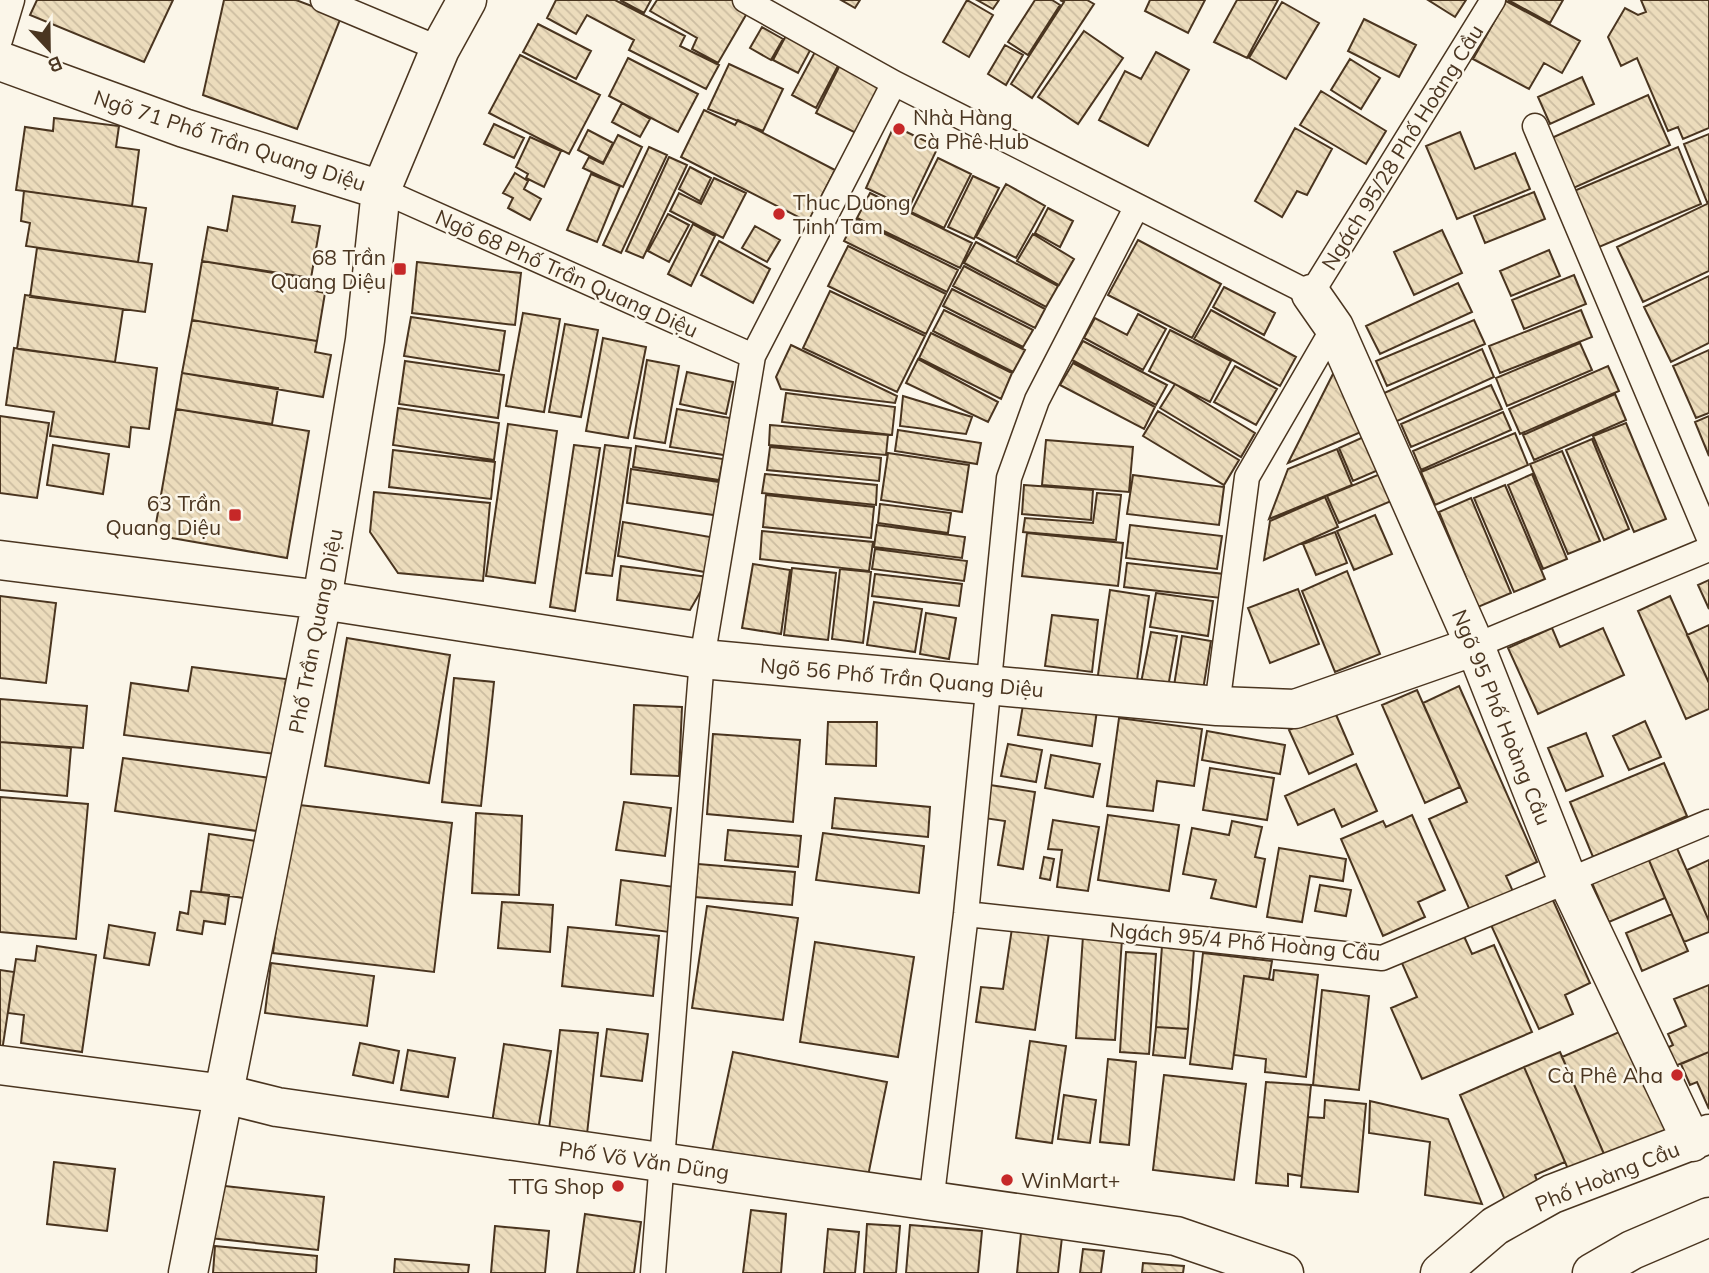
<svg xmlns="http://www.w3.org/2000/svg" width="1709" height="1273" viewBox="0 0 1709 1273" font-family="Mulish,sans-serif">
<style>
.building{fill:url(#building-back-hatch);stroke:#4a3520;stroke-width:2}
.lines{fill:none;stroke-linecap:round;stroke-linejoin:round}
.service-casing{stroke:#4a3520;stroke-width:27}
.minor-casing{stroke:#4a3520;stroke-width:41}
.secondary-casing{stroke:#4a3520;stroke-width:41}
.service{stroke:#fbf6e9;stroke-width:24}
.minor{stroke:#fbf6e9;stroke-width:38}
.secondary{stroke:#fbf6e9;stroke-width:38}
.poi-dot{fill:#c62828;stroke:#fbf6e9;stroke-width:2.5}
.labels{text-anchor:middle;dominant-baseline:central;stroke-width:5;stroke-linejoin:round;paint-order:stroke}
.poi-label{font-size:21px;fill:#4a3520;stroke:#fbf6e9;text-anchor:end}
.street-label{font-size:21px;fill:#4a3520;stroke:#fbf6e9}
</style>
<defs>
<pattern id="building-back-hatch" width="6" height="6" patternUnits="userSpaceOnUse" patternTransform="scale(1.75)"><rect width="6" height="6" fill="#ecdcbc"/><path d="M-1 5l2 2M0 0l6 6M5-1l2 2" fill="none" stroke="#ccbda1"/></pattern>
</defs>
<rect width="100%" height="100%" fill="#fbf6e9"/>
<path class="building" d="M37 0H173L144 62 30 15Z
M224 0H296L341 17 297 129 203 95Z
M556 0H615L685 36 680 46 719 65 706 89 629 50 634 40 587 15 576 34 547 18Z
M620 0H651L644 13Z
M657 0H736L750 8 718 63 692 49 697 38 650 11Z
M841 0H860L855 8Z
M967 0 993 15 969 57 943 42Z
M977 0H999L993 9Z
M1035 0H1052L1060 5 1028 55 1008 42Z
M1060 0H1087L1094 4 1032 98 1011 84 1064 2Z
M1150 0H1205L1188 33 1145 11Z
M1237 0H1278L1247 58 1214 42Z
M1428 0H1466L1455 17Z
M1508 0H1563L1550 23Z
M1641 0H1709V128L1683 139 1678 127 1668 131 1637 58 1621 66 1608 37 1625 8 1638 15 1646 12Z
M1506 1 1580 41 1562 73 1544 63 1529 89 1473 59Z
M1282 2 1319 23 1286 79 1249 58Z
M1364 19 1416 45 1399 77 1348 51Z
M538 24 591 51 576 79 523 52Z
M762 27 783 39 771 60 750 48Z
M789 30 814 43 798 73 773 60Z
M1084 31 1123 58 1078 124 1038 97Z
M1005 45 1023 55 1006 85 988 74Z
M816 50 840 62 816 108 792 95Z
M1156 52 1189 70 1148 146 1099 120 1125 71 1141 79Z
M520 55 600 95 569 154 489 113Z
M628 58 698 94 678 132 609 96Z
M1350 59 1380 78 1361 109 1331 90Z
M729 64 783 89 763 131 708 109Z
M840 65 886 89 862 136 816 113Z
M1582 77 1594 104 1550 124 1538 97Z
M1321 91 1386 131 1366 164 1300 125Z
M1648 95 1670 145 1569 190 1547 140Z
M622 103 650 119 640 137 612 122Z
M704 110 735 125 738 120 835 170 808 222 681 157Z
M54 118 119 126 116 147 139 150 132 206 16 190 25 127 53 131Z
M494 124 524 138 514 158 484 144Z
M894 126 938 147 909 208 866 188Z
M1295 128 1332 149 1307 195 1297 191 1282 217 1255 201Z
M588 130 613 143 603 163 578 150Z
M1460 132 1475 169 1515 153 1530 189 1457 219 1426 146Z
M1709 134V202H1707L1684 144Z
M618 135 642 147 623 187 583 168 589 157 603 164Z
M530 137 561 151 544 187 526 178 528 174 516 167Z
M649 147 667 155 621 253 603 245Z
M1678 147 1701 204 1599 247 1574 191Z
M669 157 687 165 643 258 626 251Z
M938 158 971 174 944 228 911 212Z
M690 167 711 178 700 201 679 189Z
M515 173 528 181 524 189 541 199 530 220 508 208 513 198 503 193Z
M591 174 620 186 597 242 567 230Z
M973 176 999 188 974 239 948 227Z
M714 178 746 193 723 238 670 211 679 193 701 204Z
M1006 184 1045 206 1016 258 976 237Z
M24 191 146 208 138 262 26 246 30 223 21 221Z
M1534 192 1545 219 1485 243 1474 216Z
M870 193 972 243 960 268 857 218Z
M233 196 295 206 292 222 320 226 311 278 202 261 208 227 227 231Z
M1709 203V271L1643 302 1617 247Z
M1048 208 1073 221 1060 247 1035 233Z
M668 214 689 225 669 262 648 251Z
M855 219 958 270 947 292 844 241Z
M693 224 715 236 691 286 668 274Z
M755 226 780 240 767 262 742 248Z
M1442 230 1462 273 1414 295 1394 252Z
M1033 234 1074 259 1059 285 1017 261Z
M1138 240 1221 284 1192 338 1108 295Z
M719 241 770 269 753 303 701 275Z
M976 242 1058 286 1046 307 964 263Z
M848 246 946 294 926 334 828 286Z
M37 248 152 264 145 312 30 297Z
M1549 250 1560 276 1511 296 1500 271Z
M202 261 316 280 315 291 325 293 317 341 192 320Z
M417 262 521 273 515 325 412 313Z
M964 266 1045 309 1035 328 953 286Z
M1574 275 1586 304 1524 329 1512 300Z
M1709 276V343L1671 362 1644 307Z
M1458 283 1472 312 1380 354 1366 326Z
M1224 287 1275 313 1264 335 1213 307Z
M952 289 1033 330 1023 347 943 306Z
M830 291 925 336 897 392 803 348Z
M25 295 123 309 115 362 17 349Z
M944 310 1025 350 1013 372 933 331Z
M1211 310 1296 357 1280 386 1194 339Z
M1581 310 1592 337 1500 373 1489 346Z
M523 313 560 319 544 412 506 406Z
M1138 314 1166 329 1143 370 1084 338 1095 318 1127 335Z
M411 317 505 331 499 371 404 356Z
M192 320 317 341 315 352 331 355 323 397 182 373Z
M1474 320 1485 344 1387 386 1376 361Z
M565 324 598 330 581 417 549 412Z
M1170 330 1231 361 1210 402 1149 371Z
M931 333 1012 373 1001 399 919 358Z
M603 338 646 347 628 438 586 431Z
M1083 341 1167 385 1156 405 1072 360Z
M1580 343 1592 370 1507 406 1496 378Z
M791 345 897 396 895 403 781 389 776 377Z
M14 348 157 368 149 429 131 427 129 447 50 436 54 412 6 405Z
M1482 349 1494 377 1395 422 1382 394Z
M1709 350V413L1696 418 1673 366Z
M918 359 998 402 988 422 906 383Z
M647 360 679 366 665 443 634 438Z
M405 361 504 375 498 418 399 404Z
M1073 363 1155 407 1144 429 1060 385Z
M1235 366 1277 389 1256 425 1214 402Z
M1608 366 1619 391 1520 434 1509 409Z
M1335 370 1361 432 1288 463Z
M687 372 733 382 726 414 680 404Z
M182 373 278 388 272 424 176 409Z
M1175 384 1255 433 1241 457 1160 408Z
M1491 385 1502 409 1411 447 1401 424Z
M786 393 895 407 892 435 782 422Z
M1615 394 1626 420 1534 460 1523 435Z
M903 396 972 417 966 434 900 426Z
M398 408 499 423 494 460 393 445Z
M176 409 309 431 287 558 154 535Z
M677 409 730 418 724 455 670 447Z
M1158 411 1239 460 1224 485 1143 436Z
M1503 412 1511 430 1421 470 1413 451Z
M0 416 49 423 37 498 0 493Z
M1709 416V456L1695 422Z
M1626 423 1666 519 1634 532 1593 436Z
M508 424 557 431 535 583 486 576Z
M770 425 888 435 886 455 769 445Z
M898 430 981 443 977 464 895 451Z
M1515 433 1528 465 1435 505 1421 472Z
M1368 435 1383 468 1353 481 1339 448Z
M1592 439 1629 529 1604 540 1566 450Z
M1046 440 1133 447 1129 492 1042 485Z
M53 445 109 454 103 494 47 485Z
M574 445 600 448 575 611 550 607Z
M605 445 631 448 612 576 586 573Z
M636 446 723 459 719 480 633 467Z
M770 447 881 458 879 481 767 470Z
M1337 449 1352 485 1269 519 1288 469Z
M393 450 495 462 491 499 389 487Z
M1562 451 1600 541 1568 554 1530 464Z
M888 453 969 465 962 512 881 500Z
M631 469 719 482 714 515 627 503Z
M1385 472 1396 499 1339 523 1327 496Z
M765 474 877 485 876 505 762 493Z
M1532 474 1567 559 1543 569 1508 485Z
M1133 475 1224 487 1219 525 1127 514Z
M1024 485 1093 490 1091 520 1022 514Z
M1505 485 1545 579 1514 592 1474 498Z
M374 492 490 503 483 581 398 573 370 532Z
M1097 493 1121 495 1116 540 1023 532 1025 518 1093 523Z
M766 495 874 507 871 538 763 527Z
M1325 497 1338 527 1264 560 1270 521Z
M1471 498 1511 593 1478 607 1439 512Z
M880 504 951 513 948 533 878 523Z
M1375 515 1392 554 1354 570 1337 531Z
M623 522 716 538 710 573 618 556Z
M877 525 965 537 962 558 874 547Z
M1130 525 1222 536 1217 569 1126 558Z
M762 531 873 542 869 571 760 559Z
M1335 532 1347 563 1316 575 1303 544Z
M1027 533 1123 543 1118 586 1022 576Z
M875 549 967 561 964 581 872 569Z
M1127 563 1224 574 1221 598 1124 587Z
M753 564 790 570 781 634 742 628Z
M621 566 709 577 690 610 617 600Z
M792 568 836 573 828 640 784 635Z
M840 569 871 572 863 643 832 639Z
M1347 571 1380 654 1335 672 1302 591Z
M875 574 962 584 959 606 872 596Z
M1709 580V609L1698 585Z
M1298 589 1319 644 1270 663 1248 608Z
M1110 590 1149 596 1136 687 1097 682Z
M1156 593 1213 601 1208 636 1150 627Z
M0 596 56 603 46 683 0 678Z
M1670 596 1709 683V709L1686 719 1638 611Z
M874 602 922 609 915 652 867 645Z
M926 613 956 618 949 659 920 654Z
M1052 615 1098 620 1092 672 1045 666Z
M1709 625V683L1687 635Z
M1552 628 1560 647 1603 628 1624 675 1538 714 1508 648Z
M1151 632 1177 636 1167 693 1140 688Z
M1182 636 1211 641 1202 696 1173 692Z
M347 638 450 655 429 783 325 766Z
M192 667 286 679 275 754 124 735 131 683 188 691Z
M454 678 494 682 481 806 442 802Z
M1459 686 1537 862 1506 876 1515 896 1472 915 1429 819 1467 802 1423 703Z
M1417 690 1460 787 1425 803 1382 705Z
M1025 693 1098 703 1092 746 1018 735Z
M0 699 87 706 83 748 0 742Z
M634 705 682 707 679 776 631 774Z
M1334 710 1353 754 1309 774 1289 730Z
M1119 718 1202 729 1194 786 1157 781 1153 811 1107 806Z
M1645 721 1661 757 1629 770 1613 736Z
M828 722H877L876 766 826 764Z
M1207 731 1285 745 1280 774 1202 760Z
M1586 733 1603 776 1566 791 1548 748Z
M713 734 800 740 793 822 707 814Z
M0 742 71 748 67 796 0 790Z
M1008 744 1042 750 1036 782 1001 776Z
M1051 755 1100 764 1093 797 1045 788Z
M123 758 279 779 271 833 115 811Z
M1664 763 1687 816 1593 857 1570 802Z
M1356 764 1377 811 1342 827 1334 809 1298 825 1285 796Z
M1210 768 1274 778 1267 820 1203 810Z
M990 785 1035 792 1023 869 998 865 1005 821 984 818Z
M0 797 88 804 76 939 0 932Z
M835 798 930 807 928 837 832 828Z
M624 802 671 808 665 856 616 850Z
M291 804 452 823 434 972 273 953Z
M476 813 522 816 519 895 472 893Z
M1108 815 1179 825 1169 891 1098 880Z
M1412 815 1445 890 1418 902 1425 917 1383 936 1341 839 1383 821 1386 827Z
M1053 820 1099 827 1088 891 1057 887 1062 850 1048 849Z
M1232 821 1262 827 1255 857 1265 859 1256 907 1211 898 1216 880 1183 874 1192 828 1229 835Z
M728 830 801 836 798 867 725 860Z
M823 833 924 846 919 893 816 880Z
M209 834 262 842 257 880 247 878 244 898 201 892Z
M1676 846 1709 921V932L1684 942 1648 858Z
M1279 848 1346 859 1343 881 1310 876 1302 922 1267 917Z
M1044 857 1054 859 1050 880 1040 878Z
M1648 858 1665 898 1609 922 1592 883Z
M1709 860V921L1687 870Z
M698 864 795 872 792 905 695 897Z
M621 880 675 887 669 932 616 925Z
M1320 885 1351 890 1346 916 1315 911Z
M191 891 229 895 225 924 204 921 202 934 177 930 180 912 188 914Z
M1552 898 1590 983 1565 995 1573 1014 1539 1029 1491 925Z
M502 902 553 905 550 952 498 948Z
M707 906 798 918 783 1020 692 1008Z
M1672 914 1688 951 1642 971 1626 933Z
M109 925 155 933 149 965 104 958Z
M568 927 659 936 653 996 562 986Z
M1012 928 1049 933 1035 1030 976 1022 981 987 1003 989Z
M1463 934 1472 954 1494 945 1532 1032 1422 1079 1391 1008 1417 997 1401 961Z
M1083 936 1122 939 1115 1040 1076 1038Z
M815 942 914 957 898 1057 800 1042Z
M37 946 96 955 82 1052 21 1043 24 1015 8 1013 16 959 35 961Z
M1162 946 1194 949 1188 1029 1156 1027Z
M1126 952 1156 954 1149 1054 1120 1052Z
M1203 953 1272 961 1269 979 1244 976 1232 1069 1190 1064Z
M271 963 374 976 367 1026 265 1013Z
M0 970 14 972 1 1058 0 1057Z
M1274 970 1318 975 1306 1077 1265 1072 1266 1059 1234 1055 1244 976 1273 980Z
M1709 985V1052L1675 1066 1667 1048 1673 1045 1668 1034 1686 1026 1674 999Z
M1322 990 1369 996 1359 1090 1313 1085Z
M1156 1027 1188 1029 1185 1058 1153 1055Z
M607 1029 648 1034 642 1081 601 1076Z
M1626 1029 1674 1139 1604 1154 1562 1057Z
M560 1030 598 1033 587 1134 549 1131Z
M1030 1041 1066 1046 1052 1143 1016 1138Z
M360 1043 399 1051 393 1083 353 1075Z
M504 1044 551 1051 538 1130 492 1123Z
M408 1050 455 1058 448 1097 401 1090Z
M733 1052 887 1082 866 1186 711 1156Z
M1560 1052 1604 1154 1568 1169 1524 1067Z
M1709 1052V1109L1697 1082 1690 1085 1681 1064Z
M1108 1059 1136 1062 1129 1145 1100 1142Z
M1524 1067 1565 1162 1535 1175 1539 1186 1505 1200 1460 1095Z
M1164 1075 1246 1084 1234 1180 1153 1170Z
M1266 1082 1311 1085 1302 1176 1288 1174V1186L1256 1183Z
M1064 1095 1096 1100 1090 1143 1058 1139Z
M1325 1100 1366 1104 1358 1192 1301 1187 1308 1117 1324 1118Z
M1370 1101 1448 1119 1482 1204 1425 1195 1430 1142 1369 1133Z
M54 1162 115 1169 107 1231 47 1224Z
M216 1185 324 1197 318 1250 210 1238Z
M751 1210 786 1214 781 1273H743Z
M585 1214 641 1222 634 1273H577Z
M867 1224 900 1226 896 1273H864Z
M910 1225 982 1231 978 1273H906Z
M495 1226 549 1231 545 1273H491Z
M828 1229 859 1232 855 1273H824Z
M1021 1233 1062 1237 1058 1273H1017Z
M215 1246 317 1256 316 1273H213Z
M1083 1249 1104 1251 1101 1273H1080Z
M395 1259 469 1265 468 1273H394Z
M1143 1263 1184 1266 1183 1273H1142Z"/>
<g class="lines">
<g class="service-casing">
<path id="service" d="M323 0 440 49
M745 0 894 83 1311 294 1493 0
M0 40 12 0
M1535 126 1709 538
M381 190 753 356
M1475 646 1709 549
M1217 706 1247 477 1334 327
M966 914 1382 958 1709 822
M931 1203 966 914 1009 478 1037 400 1137 206
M653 1273 702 659 753 356 894 83"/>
</g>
<g class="minor-casing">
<path id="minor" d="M0 61 184 128 381 190
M1311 294 1334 327 1475 646 1568 881 1692 1142
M0 560 322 600 702 659 1217 706 1295 709 1475 646
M0 1065 225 1094 277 1107 1176 1236 1284 1273
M188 1273 322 600 365 340 381 190 440 49 467 0
M1440 1273 1495 1226 1552 1194 1709 1134"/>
</g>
<g class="secondary-casing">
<path id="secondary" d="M1592 1273 1632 1250 1709 1217"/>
</g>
<use href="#service" class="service"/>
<use href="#minor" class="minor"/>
<use href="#secondary" class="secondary"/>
</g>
<g class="poi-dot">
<circle cx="899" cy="129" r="7"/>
<circle cx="779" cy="214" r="7"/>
<rect x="393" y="262" width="14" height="14" rx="3.5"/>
<rect x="228" y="508" width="14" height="14" rx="3.5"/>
<circle cx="1677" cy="1075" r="7"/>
<circle cx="1007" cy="1180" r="7"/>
<circle cx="618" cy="1186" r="7"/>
</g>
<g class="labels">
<g class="poi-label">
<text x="913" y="117" text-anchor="start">Nhà Hàng<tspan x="913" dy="24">Cà Phê Hub</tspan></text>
<text x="793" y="202" text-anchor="start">Thuc Duong<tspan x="793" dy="24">Tinh Tam</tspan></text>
<text x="386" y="257">68 Trần<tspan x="386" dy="24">Quang Diệu</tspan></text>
<text x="221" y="503">63 Trần<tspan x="221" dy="24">Quang Diệu</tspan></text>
<text x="1663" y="1075">Cà Phê Aha</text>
<text x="1021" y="1180" text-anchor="start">WinMart+</text>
<text x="604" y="1186">TTG Shop</text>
</g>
<g class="street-label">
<text transform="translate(230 140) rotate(18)">Ngõ 71 Phố Trần Quang Diệu</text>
<text transform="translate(1402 147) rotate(-58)">Ngách 95/28 Phố Hoàng Cầu</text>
<text transform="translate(567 273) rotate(24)">Ngõ 68 Phố Trần Quang Diệu</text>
<text transform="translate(315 631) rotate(-79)">Phố Trần Quang Diệu</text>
<text transform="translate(902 677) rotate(5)">Ngõ 56 Phố Trần Quang Diệu</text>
<text transform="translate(1502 717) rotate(68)">Ngõ 95 Phố Hoàng Cầu</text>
<text transform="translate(1245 941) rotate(5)">Ngách 95/4 Phố Hoàng Cầu</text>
<text transform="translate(644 1160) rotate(8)">Phố Võ Văn Dũng</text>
<text transform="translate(1607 1176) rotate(-22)">Phố Hoàng Cầu</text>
</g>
</g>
<g transform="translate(49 49) rotate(158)" stroke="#fbf6e9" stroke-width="5" paint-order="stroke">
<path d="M0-5L12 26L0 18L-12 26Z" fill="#4a3520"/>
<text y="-10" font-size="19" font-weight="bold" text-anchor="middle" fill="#4a3520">B</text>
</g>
</svg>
